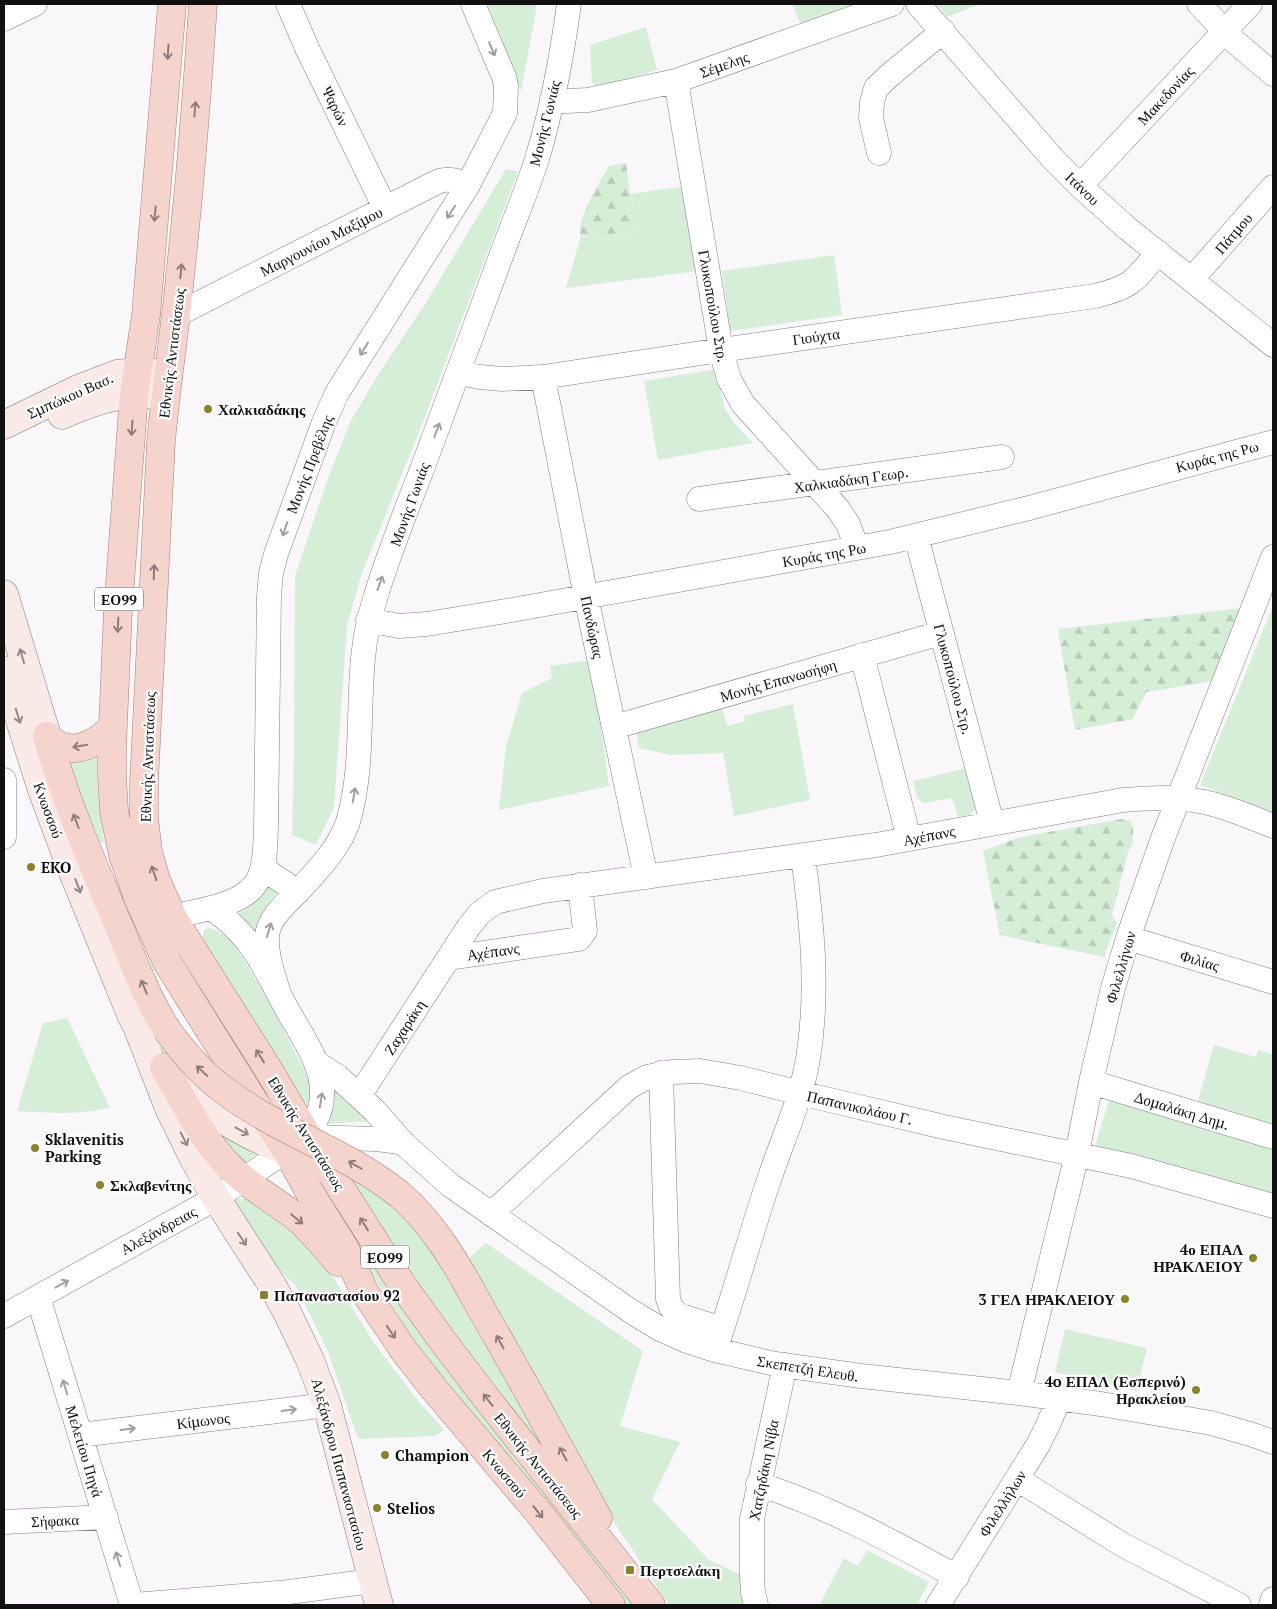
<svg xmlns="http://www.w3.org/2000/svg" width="1277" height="1609" viewBox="0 0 1277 1609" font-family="'PT Serif',serif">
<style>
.green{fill:#d6eed7}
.forest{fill:url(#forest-firs)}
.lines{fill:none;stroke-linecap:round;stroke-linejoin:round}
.minor-casing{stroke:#807e81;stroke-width:25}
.secondary-casing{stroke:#807e81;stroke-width:29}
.primary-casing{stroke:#a27e77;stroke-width:29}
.minor{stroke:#fff;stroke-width:24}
.secondary{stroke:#faeae7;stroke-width:28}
.primary{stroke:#f6d4ce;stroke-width:28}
.primary-bridge-casing{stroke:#a27e77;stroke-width:29;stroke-linecap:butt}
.primary-bridge{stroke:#f6d4ce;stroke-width:28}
.oneway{stroke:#a0a0a0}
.oneway2{stroke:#8f7c79}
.oneway3{stroke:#918887}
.poi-dot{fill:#88832c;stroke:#fff;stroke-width:2}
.labels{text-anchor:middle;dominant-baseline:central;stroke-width:4.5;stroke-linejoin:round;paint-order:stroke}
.shield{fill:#fff;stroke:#585859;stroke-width:1}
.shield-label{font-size:14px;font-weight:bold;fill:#111112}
.street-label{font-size:15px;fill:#111112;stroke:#fff}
.poi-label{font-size:15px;font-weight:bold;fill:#111112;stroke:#fff;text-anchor:start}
</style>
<defs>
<pattern id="forest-firs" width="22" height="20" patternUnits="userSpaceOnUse" patternTransform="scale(1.25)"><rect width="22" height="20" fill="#d6eed7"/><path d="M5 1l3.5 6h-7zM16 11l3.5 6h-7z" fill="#b7cbb8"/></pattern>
</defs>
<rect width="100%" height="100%" fill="#f9f7fa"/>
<path class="green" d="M487 4H536V11L521 91Z
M792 4H867L802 27Z
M937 4H980L947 17Z
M646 27 657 70 603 87H596L592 83 590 45Z
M506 169 518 172 419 432 361 576 347 626 334 807 316 845 292 835 294 753 295 576 327 481 350 422 378 375 425 304Z
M687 186 698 271 566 288 581 236 598 239 628 237 636 226V212L630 194Z
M834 255 842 315 730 331 722 271Z
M715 369 725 409 735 424 753 443 658 460 644 381Z
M1273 606V813L1200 785Z
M592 660 609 786 499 810 506 746 522 693 552 678 550 666Z
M793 704 810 800 734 816 723 753 671 755 639 748 636 730 722 707 727 726 745 721 744 716Z
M97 757 98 792 104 842 97 844 66 762Z
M967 768 975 805 974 811 969 815 958 817 952 798 924 803 917 798 913 781Z
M269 886 277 892C266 908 259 917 256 937L236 915 252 905Z
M208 928 213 929 231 939 266 996 303 1067 310 1083V1096L308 1105 306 1107 205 946 203 936 204 930Z
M67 1018 110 1108C79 1115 49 1113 17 1111L43 1023Z
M1214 1045 1256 1057 1258 1050 1273 1054V1126L1197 1104Z
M335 1090 368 1121 325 1124Z
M1109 1100 1273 1148V1202L1094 1149Z
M200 1114 259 1152 241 1166Z
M302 1155 637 1605H623L417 1345 342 1227Z
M349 1174 383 1196 420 1233 439 1261 474 1327 537 1428 560 1474 456 1341 368 1210Z
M235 1199H252L286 1225 327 1267 374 1343 415 1397 444 1430 435 1436 358 1439 328 1352 296 1286 282 1273 269 1265 232 1205Z
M486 1243 643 1351 620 1426 680 1442 652 1499 709 1560 748 1578V1605H669L598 1498 465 1262Z
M1065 1329 1147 1348 1137 1391 1055 1372Z
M867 1550 929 1582 917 1605H822L820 1604 844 1558 858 1566Z"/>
<path class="forest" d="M626 163 630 194 636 212V226L628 237 598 239 581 236C574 222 601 180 609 166Z
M1242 608 1213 681 1146 692 1133 719 1075 730 1058 629Z
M1122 819 1131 821 1133 828V843L1128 852 1112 915 1117 923 1104 957 1000 935 983 851 1020 837Z"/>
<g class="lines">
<g class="minor-casing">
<path id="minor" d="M288 4 307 48 385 208
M918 4 1054 160 1080 186 1128 229 1273 345
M1199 4 1234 41 1273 74
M4 19 35 4
M676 81 721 350 729 379 743 404 838 509 848 524 857 548
M552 99 567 101 588 100 676 81 892 4
M879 153 871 118 872 102 876 88 891 74 943 31
M1080 186 1250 4
M1192 279 1273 187
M176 315 439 181C450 178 458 181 468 185
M459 373 480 377 502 379 543 377 721 350 1095 296C1132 287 1135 281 1158 252
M543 377 586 597 646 877
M699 499 1002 457
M916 536 992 823
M368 620 399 626 427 624 512 610 890 542 1029 508 1273 442
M862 655 909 839
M614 727 941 633
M4 780V837
M262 868 298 892
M159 928C167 919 178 916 189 913 212 908 248 902 259 878 266 863 265 844 266 828L269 596 271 573 276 554 324 422 337 393 468 185 505 113 506 86 504 77 473 4
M1128 938 1273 982
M449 958 579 939 585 931 580 885
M279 994C274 976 266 957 267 937 268 916 290 901 303 886 320 868 340 846 348 822 369 750 351 674 374 602 387 558 404 515 421 472 448 401 474 330 500 259 512 226 526 193 537 159 552 109 562 56 569 4
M316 1064H318L337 1076 375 1111 403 1143 450 1185 629 1310 660 1329 687 1341 715 1350 775 1364 861 1376 1019 1393 1101 1404 1211 1423 1250 1434 1273 1442
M661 1073 668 1299 671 1307 678 1315 722 1329
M1091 1082 1273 1137
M359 1096 468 928 480 913 495 902 543 891 876 845 1123 800C1149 798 1177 796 1204 802 1228 807 1250 817 1273 826
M307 1135C340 1141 369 1135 403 1143
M491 1214 629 1087 647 1077 672 1072 700 1071 741 1078 800 1093 944 1127 1131 1166 1273 1206
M38 1297 132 1605
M4 1316 216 1198 296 1144C312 1131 323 1113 322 1091 322 1063 301 1035 288 1011 275 988 264 963 248 942 237 928 226 918 211 908
M715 1350C735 1293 750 1235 770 1177 783 1138 801 1100 808 1059 819 991 812 923 803 856
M1019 1393 1077 1154 1091 1082 1113 988 1128 938 1163 838 1273 557
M80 1435 327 1405
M1017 1479 1123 1545 1239 1605
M758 1484C828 1506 893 1542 957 1577
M4 1522 106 1517
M135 1605 289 1592 372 1581
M756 1605 753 1592 752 1577V1519L785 1365
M938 1605 1038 1445 1049 1423 1059 1398
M1271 1605 1273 1599"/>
</g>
<g class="secondary-casing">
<path id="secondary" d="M62 415C84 405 109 396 134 394 144 393 155 394 165 395
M4 425 78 389 117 374 137 372 168 374
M4 594 47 736
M4 670 42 790 68 860 132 1017 148 1046
M138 1029 169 1108 194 1159 216 1198 272 1285 287 1312 310 1360 327 1405 379 1605
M173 1078C205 1112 243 1135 287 1151"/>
</g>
<g class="primary-casing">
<path id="primary" d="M172 4 146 315 134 394 118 610 112 747V776L114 811 123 855 138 898 167 962 253 1100 287 1151 310 1193 345 1249 364 1291 405 1352 434 1389 539 1513 611 1605
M203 4C197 95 190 186 180 276 175 332 166 386 161 442L144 782V818L148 852 156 880 173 918 181 931 270 1072 307 1135 403 1286 442 1340 490 1403 651 1605
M47 736C65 800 92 862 118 924 133 960 146 997 167 1030
M47 736C67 759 94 746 112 728
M164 1067C184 1102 203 1141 232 1169 253 1190 280 1203 302 1222 315 1235 327 1249 338 1262
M524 1384 598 1518"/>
</g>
<use href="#minor" class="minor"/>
<use href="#secondary" class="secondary"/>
<use href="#primary" class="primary"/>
<g class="primary-bridge-casing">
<path id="primary-bridge" d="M167 1030C183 1052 200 1072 221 1088 276 1131 346 1151 400 1195 434 1224 458 1266 479 1305 494 1331 509 1358 524 1384"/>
</g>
<use href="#primary-bridge" class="primary-bridge"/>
</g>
<defs><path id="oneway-shaft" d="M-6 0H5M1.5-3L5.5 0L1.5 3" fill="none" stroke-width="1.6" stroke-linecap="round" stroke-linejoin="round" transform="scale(1.25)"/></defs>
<g class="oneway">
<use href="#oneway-shaft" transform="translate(492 49) rotate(67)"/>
<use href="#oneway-shaft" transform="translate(451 212) rotate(123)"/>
<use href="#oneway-shaft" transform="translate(364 349) rotate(122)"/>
<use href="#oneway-shaft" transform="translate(437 430) rotate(-69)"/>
<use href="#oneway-shaft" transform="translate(285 529) rotate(109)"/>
<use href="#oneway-shaft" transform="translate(380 583) rotate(-70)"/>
<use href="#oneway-shaft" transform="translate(354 795) rotate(-80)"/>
<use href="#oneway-shaft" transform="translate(269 930) rotate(-73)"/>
<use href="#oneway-shaft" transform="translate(321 1100) rotate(-81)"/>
<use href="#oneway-shaft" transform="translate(62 1284) rotate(-29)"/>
<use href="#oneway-shaft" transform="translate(65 1387) rotate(-107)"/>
<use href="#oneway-shaft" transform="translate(289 1410) rotate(-7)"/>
<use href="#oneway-shaft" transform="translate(128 1429) rotate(-7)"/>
<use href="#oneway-shaft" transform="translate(118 1559) rotate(-107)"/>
</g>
<g class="oneway2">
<use href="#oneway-shaft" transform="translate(168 52) rotate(94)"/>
<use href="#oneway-shaft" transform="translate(195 109) rotate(-85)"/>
<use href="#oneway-shaft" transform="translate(155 214) rotate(95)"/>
<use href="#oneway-shaft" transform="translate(181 271) rotate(-84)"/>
<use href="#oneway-shaft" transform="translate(132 428) rotate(94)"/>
<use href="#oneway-shaft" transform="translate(154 572) rotate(-88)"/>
<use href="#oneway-shaft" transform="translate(118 625) rotate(93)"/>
<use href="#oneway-shaft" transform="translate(80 746) rotate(170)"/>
<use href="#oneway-shaft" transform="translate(76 821) rotate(-111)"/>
<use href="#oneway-shaft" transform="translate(154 873) rotate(-109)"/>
<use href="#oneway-shaft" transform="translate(144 987) rotate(-113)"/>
<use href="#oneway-shaft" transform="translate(260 1056) rotate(-122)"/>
<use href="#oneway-shaft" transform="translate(202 1071) rotate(-137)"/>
<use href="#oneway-shaft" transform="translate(355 1165) rotate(-150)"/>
<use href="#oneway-shaft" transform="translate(297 1219) rotate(40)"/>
<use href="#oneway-shaft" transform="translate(364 1224) rotate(-122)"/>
<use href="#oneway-shaft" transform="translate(391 1332) rotate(56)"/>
<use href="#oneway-shaft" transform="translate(500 1342) rotate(-119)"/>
<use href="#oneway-shaft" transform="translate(488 1400) rotate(-128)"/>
<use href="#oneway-shaft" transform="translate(563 1454) rotate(-119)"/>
<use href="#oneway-shaft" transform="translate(538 1512) rotate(51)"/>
</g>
<g class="oneway3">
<use href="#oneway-shaft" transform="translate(22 656) rotate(-106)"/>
<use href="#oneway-shaft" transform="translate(18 716) rotate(73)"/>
<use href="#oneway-shaft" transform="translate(78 886) rotate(69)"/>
<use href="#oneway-shaft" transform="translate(242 1131) rotate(29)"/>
<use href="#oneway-shaft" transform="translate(184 1139) rotate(63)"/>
<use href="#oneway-shaft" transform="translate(242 1239) rotate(56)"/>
</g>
<g class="poi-dot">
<circle cx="208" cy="409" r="5"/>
<circle cx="31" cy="867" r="5"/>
<circle cx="35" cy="1148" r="5"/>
<circle cx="100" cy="1185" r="5"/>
<circle cx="1253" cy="1258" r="5"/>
<rect x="259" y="1290" width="10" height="10" rx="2.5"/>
<circle cx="1125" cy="1299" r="5"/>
<circle cx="1196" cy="1390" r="5"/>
<circle cx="385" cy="1455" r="5"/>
<circle cx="377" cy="1508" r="5"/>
<rect x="625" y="1565" width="10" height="10" rx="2.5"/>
</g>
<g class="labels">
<g class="shield">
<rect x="95" y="587.5" width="48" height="23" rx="4"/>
<rect x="361" y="1245.5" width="48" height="23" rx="4"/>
</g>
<g class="shield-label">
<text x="119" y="599">ΕΟ99</text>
<text x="385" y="1257">ΕΟ99</text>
</g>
<g class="street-label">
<text transform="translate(724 64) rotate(-20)">Σέμελης</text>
<text transform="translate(1165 95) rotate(-47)">Μακεδονίας</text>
<text transform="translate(336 106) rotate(64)">Ψαρών</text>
<text transform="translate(544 123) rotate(-76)">Μονής Γωνιάς</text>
<text transform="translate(1083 188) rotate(44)">Ιτάνου</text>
<text transform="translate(1233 233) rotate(-49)">Πάτμου</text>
<text transform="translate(321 241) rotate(-27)">Μαργουνίου Μαξίμου</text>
<text transform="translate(714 306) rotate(80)">Γλυκοπούλου Στρ.</text>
<text transform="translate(816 336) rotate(-8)">Γιούχτα</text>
<text transform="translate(171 353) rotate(-83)">Εθνικής Αντιστάσεως</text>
<text transform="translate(70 395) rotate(-24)">Σμπώκου Βασ.</text>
<text transform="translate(1217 456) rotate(-15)">Κυράς της Ρω</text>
<text transform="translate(309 464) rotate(-69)">Μονής Πρεβέλης</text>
<text transform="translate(851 479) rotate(-8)">Χαλκιαδάκη Γεωρ.</text>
<text transform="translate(409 504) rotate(-70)">Μονής Γωνιάς</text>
<text transform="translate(824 554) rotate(-10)">Κυράς της Ρω</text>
<text transform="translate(593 627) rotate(78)">Πανδώρας</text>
<text transform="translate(954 679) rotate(75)">Γλυκοπούλου Στρ.</text>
<text transform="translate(778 680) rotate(-16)">Μονής Επανωσήφη</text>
<text transform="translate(147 757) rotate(-88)">Εθνικής Αντιστάσεως</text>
<text transform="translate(49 810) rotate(70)">Κνωσσού</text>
<text transform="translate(929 835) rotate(-11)">Αχέπανς</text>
<text transform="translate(493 951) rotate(-8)">Αχέπανς</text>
<text transform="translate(1200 960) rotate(17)">Φιλίας</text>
<text transform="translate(1120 967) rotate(-74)">Φιλελλήνων</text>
<text transform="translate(404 1027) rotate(-57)">Ζαχαράκη</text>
<text transform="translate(860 1107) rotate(13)">Παπανικολάου Γ.</text>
<text transform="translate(1182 1110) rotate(17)">Δομαλάκη Δημ.</text>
<text transform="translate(307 1133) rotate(58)">Εθνικής Αντιστάσεως</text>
<text transform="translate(158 1230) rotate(-29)">Αλεξάνδρειας</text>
<text transform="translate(808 1368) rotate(9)">Σκεπετζή Ελευθ.</text>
<text transform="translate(203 1420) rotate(-7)">Κίμωνος</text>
<text transform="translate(85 1451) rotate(73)">Μελετίου Πηγά</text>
<text transform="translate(340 1464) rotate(75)">Αλεξάνδρου Παπαναστασίου</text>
<text transform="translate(539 1465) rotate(51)">Εθνικής Αντιστάσεως</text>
<text transform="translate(763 1470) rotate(-79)">Χατζηδάκη Νίβα</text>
<text transform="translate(505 1473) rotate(50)">Κνωσσού</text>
<text transform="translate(1002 1503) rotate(-58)">Φιλελλήλων</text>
<text transform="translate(55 1520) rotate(-3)">Σήφακα</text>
</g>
<g class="poi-label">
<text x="218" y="409">Χαλκιαδάκης</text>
<text x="41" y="867">EKO</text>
<text x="45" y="1139">Sklavenitis<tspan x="45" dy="17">Parking</tspan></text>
<text x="110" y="1185">Σκλαβενίτης</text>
<text x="1243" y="1249" text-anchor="end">4ο ΕΠΑΛ<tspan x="1243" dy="17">ΗΡΑΚΛΕΙΟΥ</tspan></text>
<text x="274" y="1295">Παπαναστασίου 92</text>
<text x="1115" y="1299" text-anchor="end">3 ΓΕΛ ΗΡΑΚΛΕΙΟΥ</text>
<text x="1186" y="1381" text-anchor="end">4o ΕΠΑΛ (Εσπερινό)<tspan x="1186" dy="17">Ηρακλείου</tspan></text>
<text x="395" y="1455">Champion</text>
<text x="387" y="1508">Stelios</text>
<text x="640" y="1570">Περτσελάκη</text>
</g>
</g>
<rect width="1277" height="1609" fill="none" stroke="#111112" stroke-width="10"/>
</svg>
